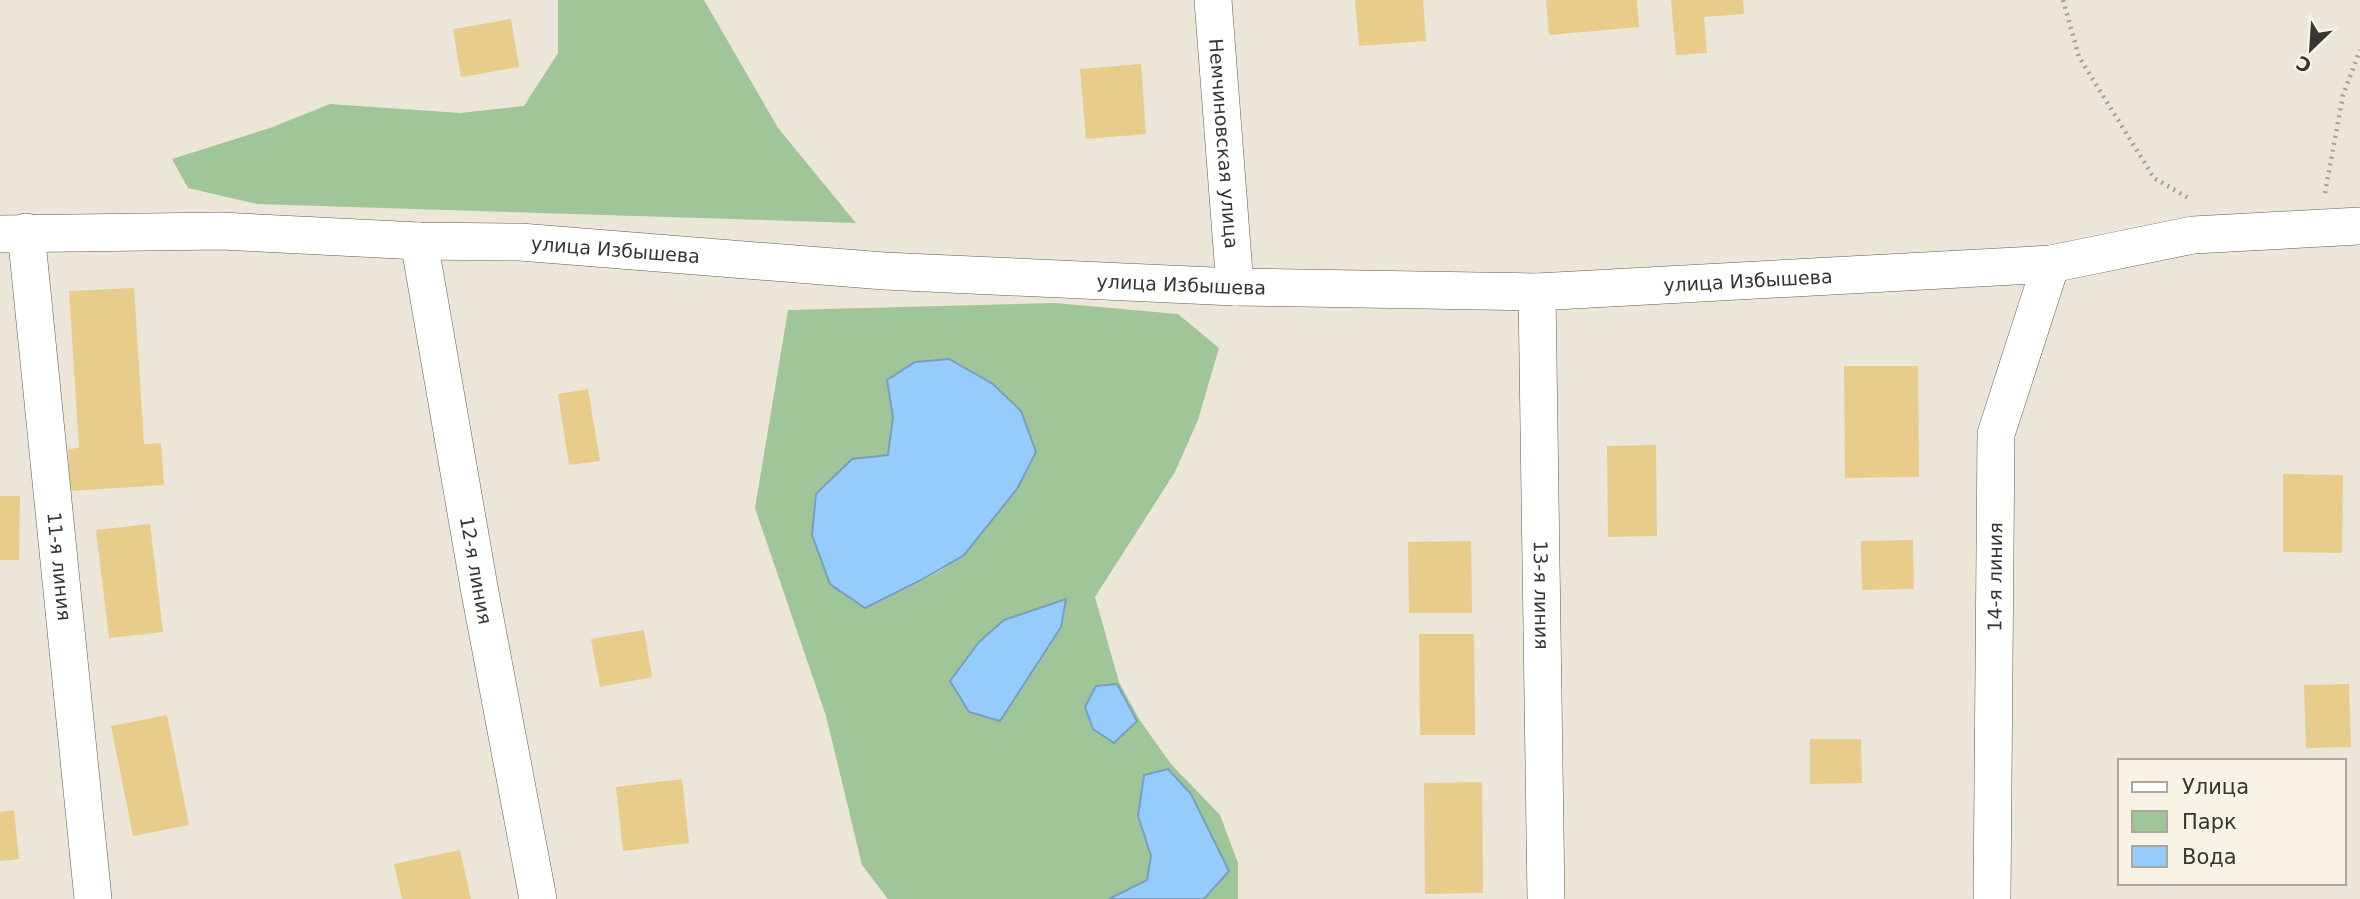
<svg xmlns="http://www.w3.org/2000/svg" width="2360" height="899" viewBox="0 0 2360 899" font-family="'DejaVu Sans',sans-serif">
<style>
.green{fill:#9fc598;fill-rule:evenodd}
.water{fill:#95ccfb;stroke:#799fbe;stroke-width:2}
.building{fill:#e7cc8c}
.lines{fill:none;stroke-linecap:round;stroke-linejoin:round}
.street-casing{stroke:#615c50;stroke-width:38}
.path{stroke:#a5a196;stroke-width:4.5;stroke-dasharray:2 5;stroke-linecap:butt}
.street{stroke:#fff;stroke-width:37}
.labels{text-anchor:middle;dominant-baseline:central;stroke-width:6;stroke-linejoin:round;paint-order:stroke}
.street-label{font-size:19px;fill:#37352f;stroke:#f9f3e5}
</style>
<rect width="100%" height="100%" fill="#ece6d8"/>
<path class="green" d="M558 0H704L778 128 856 223 257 204 188 188 172 159 270 128 330 104 460 113 524 106 558 53Z
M1055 303 1178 314 1219 348 1198 420 1175 472 1095 597 1119 682 1139 719 1171 764 1220 815 1238 863V899H1204L1229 870 1191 794 1138 816 1151 856 1147 880 1109 899H888L862 865 826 716 755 508 788 310ZM887 380 974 540C950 574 901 590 865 608L852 459 888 455 893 417Z"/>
<path class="water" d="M949 359 993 384 1021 411 1036 452 1017 489 964 555 923 579 865 608 830 584 812 535 816 494 852 459 888 455 893 417 887 380 915 362Z
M1066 599 1061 627 1000 721 969 712 950 681 979 642 1004 620Z
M1117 684 1137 721 1114 743 1093 729 1085 707 1096 686Z
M1168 769 1191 794 1229 871 1204 899H1109L1147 880 1151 856 1138 816 1144 775Z"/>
<path class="building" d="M1355 0H1423L1426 41 1359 46Z
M1546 0H1637L1639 27 1549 35Z
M1671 0H1743L1744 14 1704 17 1707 53 1676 55Z
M511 19 519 67 461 77 453 29Z
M1141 64 1146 134 1086 139 1080 69Z
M134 288 144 444 161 443 164 485 70 491 68 449 79 448 69 291Z
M1844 366H1918L1919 477 1845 478Z
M588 389 600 461 569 465 558 394Z
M1656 445 1657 536 1608 537 1607 446Z
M2283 474 2343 475 2342 553 2283 552Z
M0 496H20L19 560H0Z
M150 524 163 632 109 638 96 530Z
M1913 540 1914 589 1862 590 1861 541Z
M1471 541 1472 613H1409L1408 542Z
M644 630 652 677 600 687 591 639Z
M1419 634H1474L1475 735H1420Z
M2349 684 2351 747 2306 748 2304 685Z
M167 715 189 825 133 836 111 726Z
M1810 739H1861L1862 783 1810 784Z
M682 779 689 843 623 851 616 787Z
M1482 782 1483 893 1425 894 1424 783Z
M14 810 19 859 0 861V812Z
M460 850 471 899H402L394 864Z"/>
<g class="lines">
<g class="street-casing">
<g id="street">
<path id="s1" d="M1213 0 1235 287"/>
<path id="s2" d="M26 232 93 899"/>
<path id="s3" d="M0 234 220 231 419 241 520 242 884 271 1235 287 1537 292 2051 264 2193 235 2360 226"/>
<path id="s4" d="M419 241 479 587 538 899"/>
<path id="s5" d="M1537 292 1546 899"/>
<path id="s6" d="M1992 899 1996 434 2051 264"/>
</g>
</g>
<path class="path" d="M2063 0 2079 57 2154 178 2190 199
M2325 193 2343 95 2360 50"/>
<use href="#street" class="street"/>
</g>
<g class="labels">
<g class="street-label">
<text stroke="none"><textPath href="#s1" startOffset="144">Немчиновская улица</textPath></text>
<text stroke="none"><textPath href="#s3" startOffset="616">улица Избышева</textPath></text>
<text stroke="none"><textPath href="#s3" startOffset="1750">улица Избышева</textPath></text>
<text stroke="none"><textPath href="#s3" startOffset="1183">улица Избышева</textPath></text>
<text stroke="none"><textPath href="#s2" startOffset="336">11-я линия</textPath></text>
<text stroke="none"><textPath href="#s4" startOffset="334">12-я линия</textPath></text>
<text stroke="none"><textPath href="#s6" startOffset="322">14-я линия</textPath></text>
<text stroke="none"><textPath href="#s5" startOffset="303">13-я линия</textPath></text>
</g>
</g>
<rect x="2118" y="759" width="228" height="126" fill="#f9f3e5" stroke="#aba79c" stroke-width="2"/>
<rect x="2132" y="782" width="35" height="10" fill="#ffffff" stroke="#aba79c" stroke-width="2"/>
<text x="2182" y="794" font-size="21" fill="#37352f">Улица</text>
<rect x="2132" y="811" width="35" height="21" fill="#9fc598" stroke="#aba79c" stroke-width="2"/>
<text x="2182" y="829" font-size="21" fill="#37352f">Парк</text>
<rect x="2132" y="846" width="35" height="21" fill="#95ccfb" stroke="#aba79c" stroke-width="2"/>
<text x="2182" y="864" font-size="21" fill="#37352f">Вода</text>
<g transform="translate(2311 49) rotate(205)" stroke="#f9f3e5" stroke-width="5" paint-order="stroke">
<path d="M0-5L12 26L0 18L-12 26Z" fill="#37352f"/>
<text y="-10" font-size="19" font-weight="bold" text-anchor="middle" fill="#37352f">С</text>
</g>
</svg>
